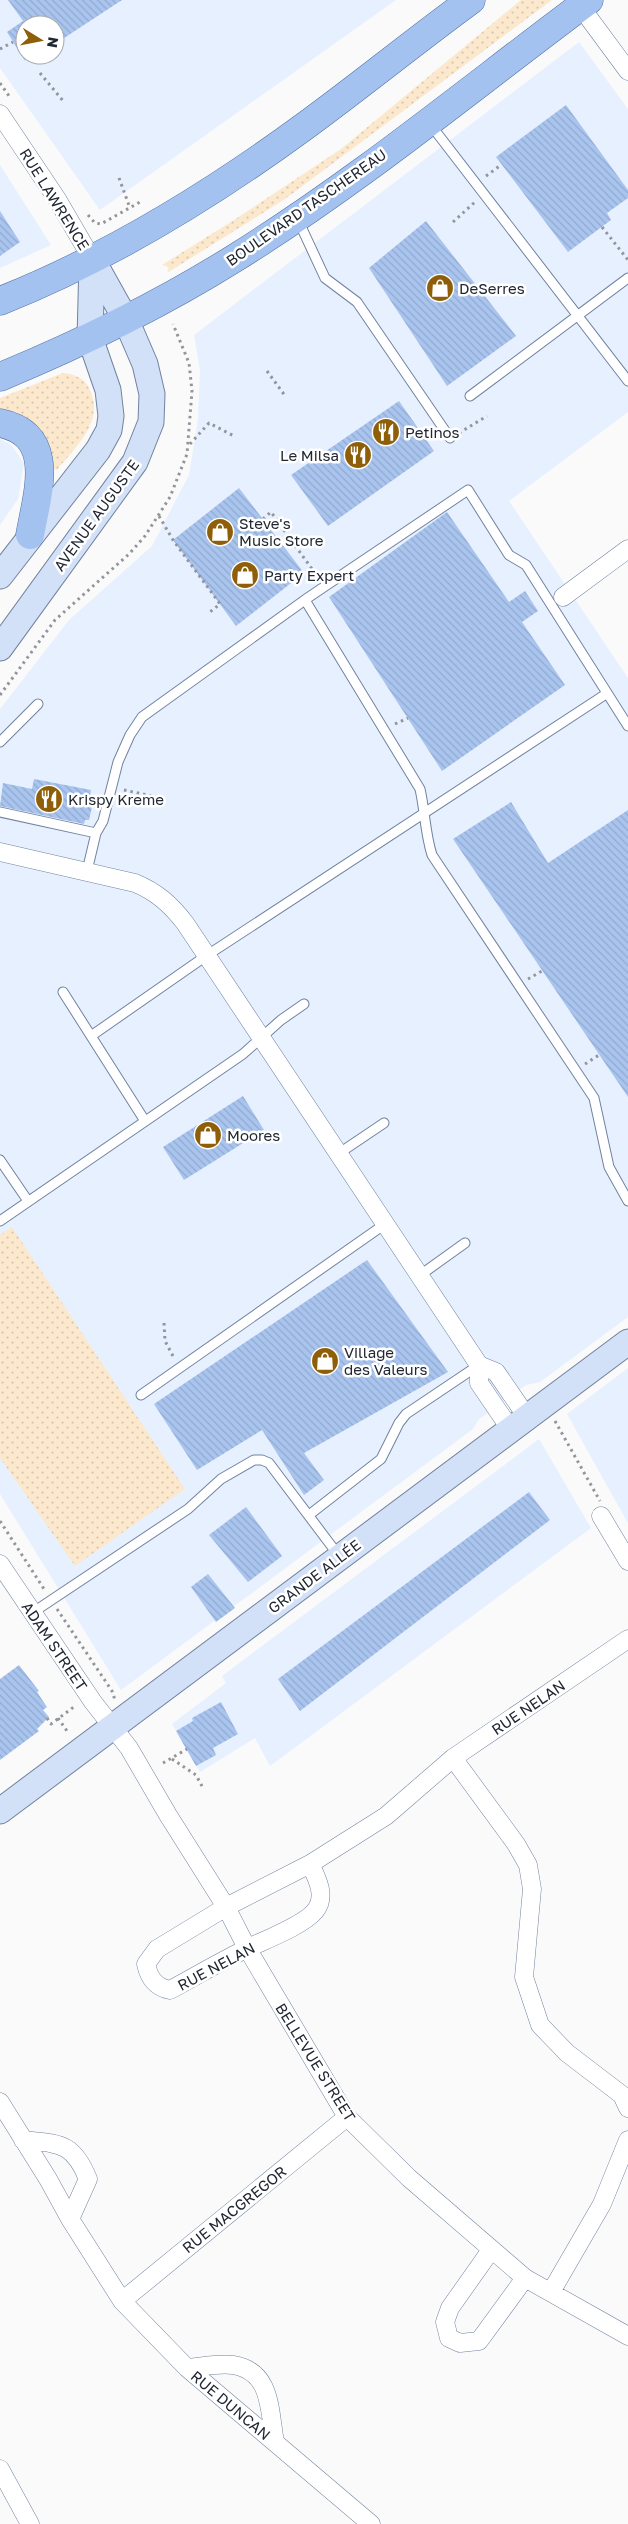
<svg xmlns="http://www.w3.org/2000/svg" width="628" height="2524" viewBox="0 0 628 2524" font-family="'Golos Text',sans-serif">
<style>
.built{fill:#e6f0ff;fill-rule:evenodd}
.grass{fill:url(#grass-dots)}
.building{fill:url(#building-back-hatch)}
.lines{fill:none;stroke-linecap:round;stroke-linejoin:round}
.lane-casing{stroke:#71839f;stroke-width:11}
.street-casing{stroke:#71839f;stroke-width:19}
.secondary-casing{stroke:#71839f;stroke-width:27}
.primary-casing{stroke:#4f71a7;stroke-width:29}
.path{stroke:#92959a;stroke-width:3;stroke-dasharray:2.5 4;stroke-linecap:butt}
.lane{stroke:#fff;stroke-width:9}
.street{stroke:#fff;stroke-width:18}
.secondary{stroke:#d2e0f8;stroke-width:25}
.primary{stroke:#a4c2f0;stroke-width:28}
.labels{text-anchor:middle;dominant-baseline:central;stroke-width:5;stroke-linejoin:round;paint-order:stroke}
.street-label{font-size:15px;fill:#212833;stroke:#fff}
.poi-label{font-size:15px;fill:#212833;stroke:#fff;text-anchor:start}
</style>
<defs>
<pattern id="grass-dots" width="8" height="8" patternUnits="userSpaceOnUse" patternTransform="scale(1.25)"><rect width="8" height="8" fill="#fce8cd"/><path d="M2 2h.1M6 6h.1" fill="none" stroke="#d8c7b0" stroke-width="1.8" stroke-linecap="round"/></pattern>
<pattern id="building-back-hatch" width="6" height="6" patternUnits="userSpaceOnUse" patternTransform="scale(1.25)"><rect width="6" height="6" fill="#a9c5ef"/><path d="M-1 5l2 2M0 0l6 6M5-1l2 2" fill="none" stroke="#91a9cd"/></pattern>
</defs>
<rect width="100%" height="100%" fill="#fafafa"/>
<path class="built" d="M0 0H396L100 210 0 68ZM25 25H55V55H25Z
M579 42 628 109V412L509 501 628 678V1317L540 1382 526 1385 478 1420 473 1429 121 1690 0 1494V709L69 620 152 546 189 475 198 419 200 370 194 335Z
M0 165 51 245 0 268Z
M0 439 11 445 24 463 18 499 0 525Z
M628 1368V1523L567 1414Z
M539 1439 591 1528 270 1766 255 1738 200 1772 172 1724 226 1683 222 1676Z"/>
<path class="grass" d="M521 0H552L285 199 167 273 169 267 162 265 234 220 341 149Z
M63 373C74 374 84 378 89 388 106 421 76 446 57 470L51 468C54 436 31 413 0 411V398Z
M12 1227 185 1489 75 1566 0 1458V1235Z"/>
<path class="building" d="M8 0H122L55 44V25L25 24V61L7 32 23 21Z
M566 105 628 190V198L607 213 611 220 568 252 496 157Z
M0 211 20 242 0 256Z
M426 221 516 336 447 386 369 268Z
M399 401 434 451 328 526 291 475Z
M239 488 304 573 236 626 173 540Z
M447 512 509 602 525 591 538 611 522 622 565 685 442 771 329 597Z
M34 779 91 790 90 797 94 798 89 820H85L84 824 0 806 3 783 32 789Z
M511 802 548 863 628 810V1097L453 839Z
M243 1096 264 1130 184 1180 163 1147Z
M367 1260 448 1372 304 1453 324 1480 304 1495 262 1430 197 1470 154 1404Z
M529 1492 550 1520 300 1711 278 1679Z
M246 1507 282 1556 248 1582 209 1535Z
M208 1574 235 1608 216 1622 191 1587Z
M19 1665 39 1691 37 1692 47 1707 43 1710 49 1717 37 1729 39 1731 0 1760V1679Z
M221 1702 238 1734 213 1748 216 1755 196 1766 176 1731 193 1721 192 1718Z"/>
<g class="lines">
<g class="lane-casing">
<path id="lane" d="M430 124 628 381
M298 220 325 278 357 302 450 438
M470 396 628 278
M305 600 420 789C425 811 425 833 432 855L594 1098 609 1167 628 1201
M0 742 38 704
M0 812 96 833
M87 871 96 833 103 821 118 762 130 735 142 717 309 597 468 490 509 555 526 565 628 726
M63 992 145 1121
M91 1036 206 956 606 694
M338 1154 384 1123
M0 1160 28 1201
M0 1221 243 1054 281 1020 304 1004
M419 1276 465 1243
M141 1395 385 1224
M309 1515 381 1459 399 1423 406 1414 479 1365
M32 1613 188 1509 221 1479 254 1460H262L269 1463 339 1556"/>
</g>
<g class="street-casing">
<path id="street" d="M580 6 628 71
M0 114 57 199 92 259
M563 597 628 549
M0 852 135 883C157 892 171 905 185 923L479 1365V1383L511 1430
M479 1365 496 1372 527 1417
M601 1516 628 1561
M0 1564 93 1702 129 1748 168 1815 226 1907 247 1948 347 2117 409 2178 525 2278 628 2336
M453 1758 516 1844 528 1865 532 1889 524 1977 540 2025 567 2053 622 2095 628 2108
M310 1864 226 1907 157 1949 146 1964C149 1978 155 1987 170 1990 196 1976 221 1961 248 1948 265 1940 304 1925 315 1911 327 1897 317 1878 310 1864L386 1816 453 1758 628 1639
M0 2102 48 2179 70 2219 122 2301 187 2368 371 2524
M23 2140C60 2144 73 2142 88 2179L70 2219
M491 2250 450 2308 445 2322 449 2338 460 2343 479 2341 525 2278
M551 2292 602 2204 628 2140
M122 2301 347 2117
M187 2368C201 2367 219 2363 233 2365 272 2371 269 2410 275 2442
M0 2469 30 2524"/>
</g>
<g class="secondary-casing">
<path id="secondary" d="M0 576 98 450 109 430 111 416 108 390 90 338 92 261
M0 648 135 462 151 422 152 394 145 364 126 320 92 259
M0 1811 628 1342"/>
</g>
<g class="primary-casing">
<path id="primary" d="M0 301C108 258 211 195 305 126 361 85 415 41 471 0
M0 377C82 343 160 305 235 258 359 181 472 87 589 0
M0 423C58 435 37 494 30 535"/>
</g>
<path class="path" d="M0 49 13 42
M40 73 64 102
M0 83 11 99
M486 176 501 165
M119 178 130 208
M88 215 95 223 101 224 140 202
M453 222 475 202
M602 227 628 260
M267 371 286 397
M459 433 487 416
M190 444 209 423 234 436
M159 516 173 540 220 604 210 612
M263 519 271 512 317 576
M0 695 55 620 129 554 145 536 170 497 187 454 192 391 189 363 173 324
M395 724 408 718
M124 790 152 796
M528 979 542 971
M585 1064 599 1055
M164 1323 165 1341 174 1358
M555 1421 600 1501
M0 1521 44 1589
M57 1609 112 1691 115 1700
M47 1718 51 1724 75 1706
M58 1718 69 1734
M172 1759 196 1775 203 1788
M163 1763 187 1749"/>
<use href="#lane" class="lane"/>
<use href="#street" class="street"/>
<use href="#secondary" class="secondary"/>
<use href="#primary" class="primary"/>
</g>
<defs>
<g id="shop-disc" transform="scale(1.4375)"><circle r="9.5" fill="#8e5f08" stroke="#fff"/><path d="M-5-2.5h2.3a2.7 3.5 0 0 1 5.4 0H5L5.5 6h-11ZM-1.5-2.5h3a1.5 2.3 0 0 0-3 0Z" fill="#fff"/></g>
<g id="restaurant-disc" transform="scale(1.4375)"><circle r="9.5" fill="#8e5f08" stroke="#fff"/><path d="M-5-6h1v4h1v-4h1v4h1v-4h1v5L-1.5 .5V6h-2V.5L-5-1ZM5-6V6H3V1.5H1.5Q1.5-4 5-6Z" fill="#fff"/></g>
</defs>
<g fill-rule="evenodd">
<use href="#shop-disc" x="440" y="288"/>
<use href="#restaurant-disc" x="386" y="432"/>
<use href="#restaurant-disc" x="358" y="455"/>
<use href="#shop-disc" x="220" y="532"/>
<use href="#shop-disc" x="245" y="575"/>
<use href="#restaurant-disc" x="49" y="799"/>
<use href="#shop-disc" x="208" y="1135"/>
<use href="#shop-disc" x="325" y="1361"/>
</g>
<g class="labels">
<g class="street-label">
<text transform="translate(55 199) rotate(58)">RUE LAWRENCE</text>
<text transform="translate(306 207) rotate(-35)">BOULEVARD TASCHEREAU</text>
<text transform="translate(96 515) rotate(-54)">AVENUE AUGUSTE</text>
<text transform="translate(314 1576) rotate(-37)">GRANDE ALLÉE</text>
<text transform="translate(55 1646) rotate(56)">ADAM STREET</text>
<text transform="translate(528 1707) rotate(-34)">RUE NELAN</text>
<text transform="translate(216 1966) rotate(-28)">RUE NELAN</text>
<text transform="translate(316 2062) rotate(58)">BELLEVUE STREET</text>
<text transform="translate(234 2209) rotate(-39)">RUE MACGREGOR</text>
<text transform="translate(231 2405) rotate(40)">RUE DUNCAN</text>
</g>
<g class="poi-label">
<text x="459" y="288">DeSerres</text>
<text x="405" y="432">Petinos</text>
<text x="339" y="455" text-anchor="end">Le Milsa</text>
<text x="239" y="523">Steve's<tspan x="239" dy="17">Music Store</tspan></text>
<text x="264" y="575">Party Expert</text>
<text x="68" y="799">Krispy Kreme</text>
<text x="227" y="1135">Moores</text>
<text x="344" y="1352">Village<tspan x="344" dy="17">des Valeurs</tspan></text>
</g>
</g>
<g transform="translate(40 40) rotate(100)"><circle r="24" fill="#ffffff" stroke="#a6a9ad"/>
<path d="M0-4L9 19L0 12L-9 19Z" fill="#8e5f08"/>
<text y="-8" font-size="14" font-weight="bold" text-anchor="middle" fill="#212833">N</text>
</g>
</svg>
